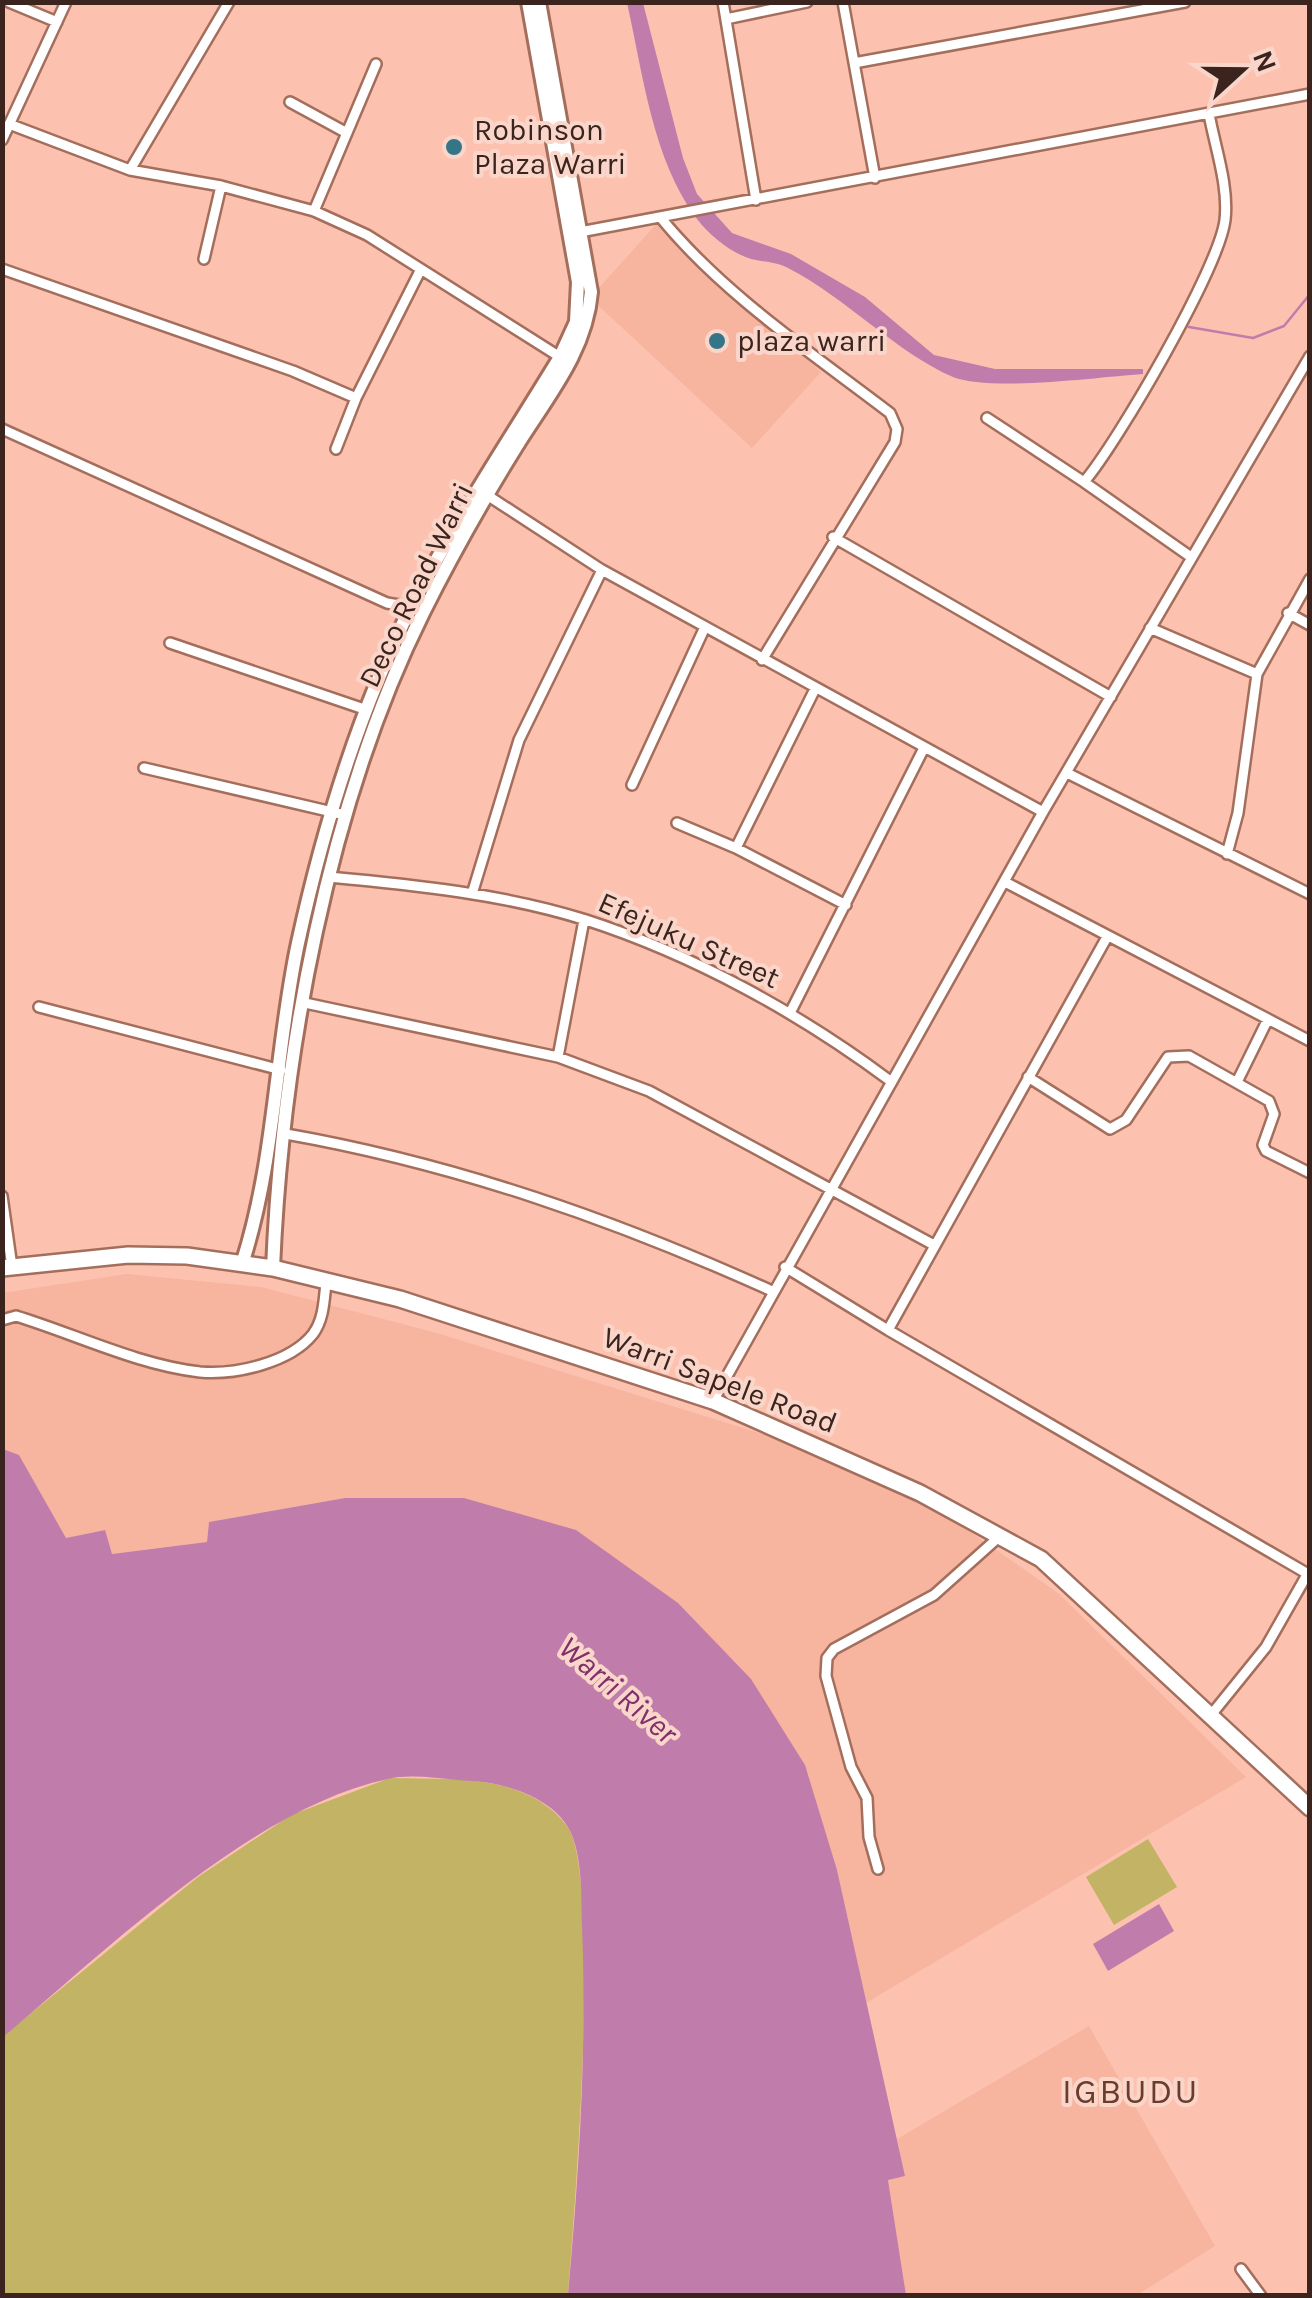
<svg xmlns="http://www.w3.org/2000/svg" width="1312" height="2298" viewBox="0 0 1312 2298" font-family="Karla,sans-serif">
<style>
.built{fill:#f7b49f}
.green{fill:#c2b365}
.water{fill:#c07dab}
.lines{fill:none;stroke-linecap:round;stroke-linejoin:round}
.stream{stroke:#c07dab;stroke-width:2.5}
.minor-casing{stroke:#a46e5d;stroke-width:14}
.secondary-casing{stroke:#a46e5d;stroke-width:18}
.trunk-casing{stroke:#a46e5d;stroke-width:20}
.minor{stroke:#fff;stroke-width:9}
.secondary{stroke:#fff;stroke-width:12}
.trunk{stroke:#fff;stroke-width:15}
.poi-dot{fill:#347688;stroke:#fad6ca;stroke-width:4}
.labels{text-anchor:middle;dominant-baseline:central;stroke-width:8;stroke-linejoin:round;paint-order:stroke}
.poi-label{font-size:30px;fill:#3a241d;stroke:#fad6ca;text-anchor:start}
.street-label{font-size:30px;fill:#3a241d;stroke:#fad6ca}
.water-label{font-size:32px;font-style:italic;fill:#80306b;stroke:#fad6ca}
.quarter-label{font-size:35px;letter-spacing:2.5px;fill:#6c3b2b;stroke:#fad6ca}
</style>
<rect width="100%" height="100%" fill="#fdc2af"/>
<path class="built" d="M658 222 821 372 752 448 590 298Z
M127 1274 261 1287 437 1333 766 1435 949 1517 1058 1593 1246 1777 866 2003 837 1870 464 1498H345L209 1522 207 1542 112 1554 104 1530 66 1538 19 1455 3 1449 2 1293Z
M1089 2026 1215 2246 1137 2295H906L888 2179 905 2176 897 2139Z"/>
<path class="green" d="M390 1778C450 1780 526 1772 567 1826 602 1873 574 2222 568 2295H3L2 2037 198 1877 291 1815Z
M1148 1839 1177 1887 1114 1925 1086 1877Z"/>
<path class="water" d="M627 3H643L683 158 697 194 732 233 791 254 865 297 934 355 995 369H1143V374C1099 377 991 392 953 377 897 353 845 297 788 268 777 262 763 262 751 259 731 253 709 235 697 219 652 159 643 73 627 3Z
M3 1449 19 1455 66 1538 105 1530 112 1554 207 1542 209 1522 345 1498H464L576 1530 678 1603 751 1679 805 1765 837 1870 905 2176 888 2180 906 2295H568C579 2173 587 2049 582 1926 581 1898 583 1855 569 1829 553 1798 503 1782 471 1781 446 1780 413 1773 388 1779 252 1808 108 1949 3 2037Z
M1159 1904 1174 1931 1108 1971 1093 1944Z"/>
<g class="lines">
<path class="stream" d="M1189 327 1253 338 1284 326 1310 294"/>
<g class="minor-casing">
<path id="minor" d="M9 2 57 22
M723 2 756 200
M843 2 875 178
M726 19 807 2
M854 63 1185 2
M290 102 347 133
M9 124 130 170 221 186 314 211 367 235 560 357
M2 140 66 2
M130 170 229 2
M314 211 376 64
M661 218C723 294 813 354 890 413L897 429 895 442 762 660
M580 232 1310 94
M204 259 221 186
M2 269 293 371 356 398 421 269
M987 418 1084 482
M2 429 387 603 411 607
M336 449 356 398
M487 495 602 570 1043 812 1310 356
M833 537 1111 697
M1191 557 1084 482C1118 442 1219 268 1225 220 1229 186 1215 147 1209 114
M1288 613 1310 625
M1150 628 1257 674
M170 643 367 710
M144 768 345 815
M1067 773 1310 894
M632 785 705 627
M677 823 736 848 846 905
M736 848 815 689
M1227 854 1238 813 1257 674 1310 579
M329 877C415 885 504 894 586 920 694 955 799 1013 889 1080
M1005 882 1310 1041
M472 894 519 740 602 570
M305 1003 558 1057 649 1091 934 1245
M39 1007 281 1070
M790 1013 924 748
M558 1057 584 920
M1028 1077 1110 1129 1126 1120 1168 1057 1189 1056 1269 1101 1274 1114 1263 1145 1266 1151 1310 1173
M1237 1082 1267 1021
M286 1134C456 1164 615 1220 772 1291
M2 1196 12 1267
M785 1267 888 1330 1107 937
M2 1320 16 1316C75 1334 138 1365 200 1372 235 1375 290 1363 313 1334 324 1319 324 1300 326 1283
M888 1330 1308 1574
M713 1401 1043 812
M1211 1715 1266 1647 1308 1573
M878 1869 869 1837 867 1798 851 1767 826 1676 827 1658 834 1649 934 1595 1000 1536
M1241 2269 1261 2296"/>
</g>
<g class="secondary-casing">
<path id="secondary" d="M242 1264C276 1159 275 1050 298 943 323 828 359 711 412 605 456 520 510 439 560 357L576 322 578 282 528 2
M273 1268C282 1055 328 804 423 613 451 557 483 500 516 447 547 397 586 352 591 292L539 2"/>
</g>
<g class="trunk-casing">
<path id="trunk" d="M2 1268 128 1255 187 1256 273 1268 400 1299 713 1401 920 1493 1041 1559 1310 1808"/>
</g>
<use href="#minor" class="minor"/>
<use href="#secondary" class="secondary"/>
<use href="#trunk" class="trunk"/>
</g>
<g class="poi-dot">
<circle cx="454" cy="147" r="10"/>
<circle cx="717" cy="341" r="10"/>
</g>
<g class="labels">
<g class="poi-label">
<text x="474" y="130">Robinson<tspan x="474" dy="34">Plaza Warri</tspan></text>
<text x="737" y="341">plaza warri</text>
</g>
<g class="street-label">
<text transform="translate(416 585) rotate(-64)">Deco Road Warri</text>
<text transform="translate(689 940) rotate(24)">Efejuku Street</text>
<text transform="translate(720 1380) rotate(21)">Warri Sapele Road</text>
</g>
<g class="water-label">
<text transform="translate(618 1690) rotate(41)">Warri River</text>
</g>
<g class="quarter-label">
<text x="1131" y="2091">IGBUDU</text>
</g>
</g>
<rect width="1312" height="2298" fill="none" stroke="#3a241d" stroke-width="10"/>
<g transform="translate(1242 70) rotate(69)" stroke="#fad6ca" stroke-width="8" paint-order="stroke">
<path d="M0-8L18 38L0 25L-18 38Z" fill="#3a241d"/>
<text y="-15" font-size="28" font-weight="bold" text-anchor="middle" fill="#3a241d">N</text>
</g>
</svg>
